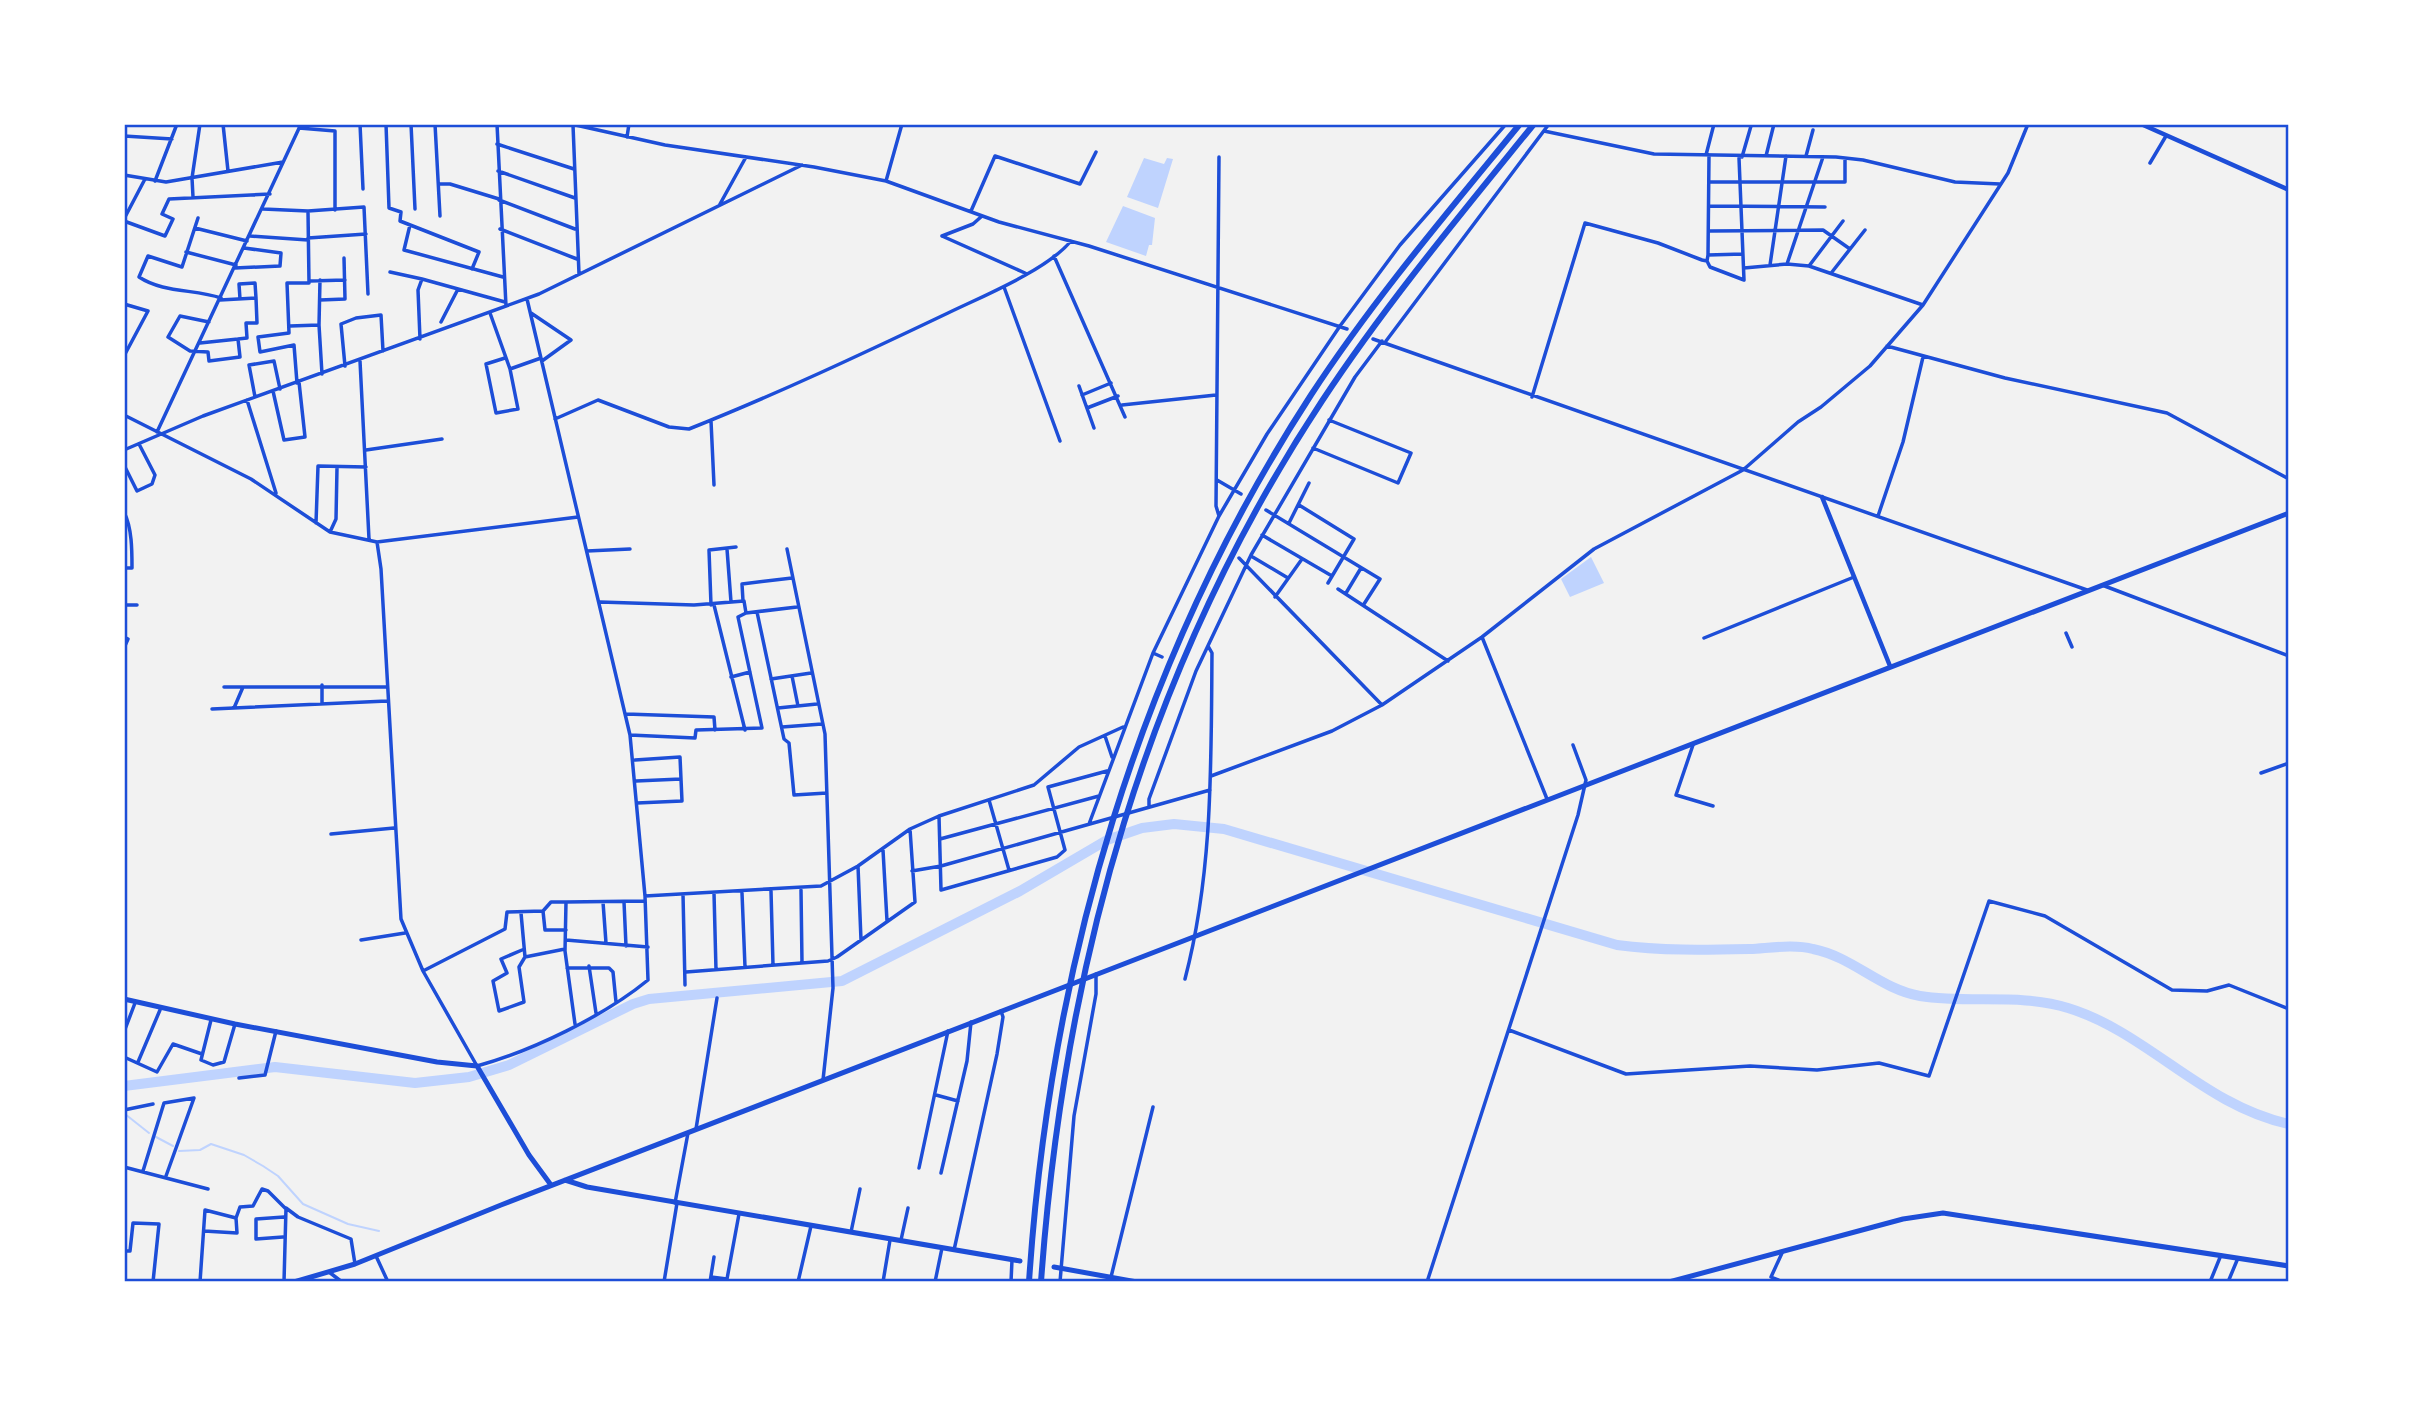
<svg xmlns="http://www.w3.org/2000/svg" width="2413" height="1406" viewBox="0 0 2413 1406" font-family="Arial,sans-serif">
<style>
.water{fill:#bfd3fe}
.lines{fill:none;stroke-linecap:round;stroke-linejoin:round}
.stream{stroke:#bfd3fe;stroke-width:2}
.river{stroke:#bfd3fe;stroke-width:10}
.minor{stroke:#1d4ed8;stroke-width:3.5}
.tertiary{stroke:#1d4ed8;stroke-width:4.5}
.primary{stroke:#1d4ed8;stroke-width:5}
.motorway{stroke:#1d4ed8;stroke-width:6}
.neatline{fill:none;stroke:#1d4ed8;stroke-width:2.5}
</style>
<rect width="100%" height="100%" fill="#f2f2f2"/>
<path class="water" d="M1144 158 1164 164 1167 158 1173 159 1158 208 1127 197Z
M1123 206 1155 218 1152 245H1149L1146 256 1106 242Z
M1591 557 1604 583 1570 597 1561 579Z"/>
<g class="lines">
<path class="stream" d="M125 1114 149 1133
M156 1137 173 1146
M179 1151 200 1150 211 1144 244 1155 263 1166 278 1176 303 1204 348 1224 379 1231"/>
<path class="river" d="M124 1086 275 1067 415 1083 469 1077 509 1065 633 1004 649 999 842 981 1020 891 1107 840 1142 828 1174 824 1224 829 1617 945C1662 951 1705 950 1750 949 1770 948 1794 944 1813 949 1853 957 1880 989 1920 996 1969 1004 2020 993 2068 1008 2147 1032 2204 1106 2289 1124"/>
<path class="minor" d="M223 124 228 171
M246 124H262
M360 124 363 189
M386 124 389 208 401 212 400 221 479 252 472 269
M411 124 415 209
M435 124 440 216
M497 124 506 306
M571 124 665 145 814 167 886 181 999 222 1089 246 1347 329
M573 125 579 274
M299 128 335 131V210
M1544 131 1654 154 1836 157 1863 160 1955 182 2000 184
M124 136 172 139
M627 137 629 124
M497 144 574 169
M1706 155 1714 124
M1709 156 1708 255 1743 254
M1766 156 1774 124
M1806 156 1813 130
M1742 157 1751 126
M2150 163 2166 136
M498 171 575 198
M124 175 166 182 283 162
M155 181 177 124
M886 181 902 124
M1709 182H1845V158
M439 184H450L499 199
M193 197 192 178 200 124
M499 200 575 229
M720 204 746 157
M1710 206 1825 207
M263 209 308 211 364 207 368 294
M971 211 995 156 1080 184 1096 152
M198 218 182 267 148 256 139 277C163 293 195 289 221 298
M124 219 145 179
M124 221 165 236 173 219 162 214 169 199 270 194
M410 225 404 250 503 277
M195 228 247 241
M500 229 577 259
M1710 231 1823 230 1850 249
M250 236 308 240
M942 236 1025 273
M942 236 973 224 982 216
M308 238 366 234
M186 252 236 265
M1054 256 1125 417
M1707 261 1710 267 1744 280 1739 158
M1787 264 1823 157
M1770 265 1786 156
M1809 266 1843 221
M235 268 280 266 281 253 244 248
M1744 268 1787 264 1809 266 1923 305
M390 272 422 279
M1832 272 1865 230
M320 280 319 325 322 374
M310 281 345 280
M1004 287 1060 441
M240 299 239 284 255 283 256 298
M527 299 630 735 695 738 696 730 762 728 738 617 746 613 797 607
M220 300 256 298 257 323H246L247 338 238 339
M320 300 345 299 344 258
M124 304 148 311 124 356
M490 313 510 369 518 409 496 413 486 364 505 358
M531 313 571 340 542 361
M441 322 458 289
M290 326 319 325
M420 339 418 290 422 279 505 302
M1373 339 2087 590
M1386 341 1549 124
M200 343 238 339 240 357 209 361 208 352 190 351 168 337 180 316 209 322
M1887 346 2005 378 2167 413 2289 479
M360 361 369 539
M345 366 341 324 356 318 381 315 383 351
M510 369 541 358
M297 383 294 345 260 352 258 337 289 333 287 283H309L308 211
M1079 386 1094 428
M273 391 284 440 305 437 299 382
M1082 395 1111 383
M255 397 249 365 274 361 280 389
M1532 397 1585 223 1658 243 1702 260 1707 261 1708 255
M247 400 276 493
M1122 405 1216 395
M1087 408 1118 396
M124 415 251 479 330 532 377 542 381 569 401 919 423 971 477 1066C532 1051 604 1016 648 980L645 896 821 886 858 866 910 829 915 902 837 957 828 961 686 972
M555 419 598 400 669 427 689 429C777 394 862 354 948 313 983 296 1047 270 1071 241
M711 421 714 485
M157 432 301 124
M1313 448 1398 483 1411 453 1329 420
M124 450 203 416 539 294 802 165
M366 450 442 439
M124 465 137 491 152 484 155 475 139 444
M1217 480 1241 494
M1299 505 1354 539 1328 583
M1266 510 1380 579 1364 604
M124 512C132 528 132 550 132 568H124
M1219 516 1216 506 1219 157
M1878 516 1903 442 1923 357
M316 523 318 466 366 467
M1289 523 1309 483
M330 532 336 519 337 468
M1262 535 1332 576
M377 542 578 517
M727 549 731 602
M787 549 825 734 833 988 823 1080
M587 551 630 549
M1251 556 1288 578
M1239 558 1382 705
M2102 585 2289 656
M1338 589 1448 661
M1346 593 1361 568
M1275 597 1302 559
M743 601 742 584 792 578
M600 602 694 605 744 601 746 613
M124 605H137
M711 605 709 550 736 547
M714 605 745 730
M757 612 784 739 789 743 794 795 827 793
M2066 633 2072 647
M124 637 128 639 124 648
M1482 637 1547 799
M1704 638 1854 577
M1153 653 1162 657
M792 676 798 706
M731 677 750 672
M771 679 811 673
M322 685V704
M224 687H387
M234 708 243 687
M778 708 817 704
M212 709 387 701
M626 714 714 717 715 730
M782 727 822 724
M630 735 645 896
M1105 736 1112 757
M1693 745 1676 795 1713 806
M635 760 680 757 682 801 637 803
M1107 771 1048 787 1065 850 1057 857 941 890 939 816 1034 785 1079 747 1123 727
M2261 773 2289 763
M1211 776 1332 731 1382 705 1482 637 1594 549 1743 470 1798 422 1821 407 1870 366 1923 305 2008 173 2028 124
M636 781 681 779
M989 800 1009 870
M1149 807V799L1196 671 1251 555 1355 377 1382 341
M1089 824 1153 653 1219 516 1267 434 1340 326 1400 245 1506 124
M910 829 939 816
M331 834 394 828
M940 839 1099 796
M883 850 887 921
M858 866 861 940
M912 871 941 866 1210 790
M801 890 802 963
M771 891 773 965
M714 893 716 970
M742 893 745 967
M683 894 685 985
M566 902 644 901
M603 902 606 943
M624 902 626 946
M543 911 545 930H566
M521 913 525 957 565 949
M361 940 405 933
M566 940 648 947
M522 950 501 959 507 973 493 981 499 1011 524 1002 519 967 525 957
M589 966 596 1013
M567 968H609L613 972 616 1002
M423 971 505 929 507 912 543 911 551 902H566L565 951 575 1024
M1185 979C1213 872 1211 764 1212 653L1208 646
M211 1020 201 1060 213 1065 224 1062 235 1024
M1509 1030 1626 1074 1750 1066 1817 1070 1879 1063 1929 1076 1989 901 2045 916 2172 990 2207 991 2229 985 2289 1009
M124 1032 135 1003
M124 1057 157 1072 173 1044 202 1054
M138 1062 160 1010
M239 1078 265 1075 276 1031
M936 1095 958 1101
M124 1110 153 1104
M696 1129 717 998
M124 1167 208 1189
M919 1168 948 1031
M143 1171 164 1103 194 1098 166 1176
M941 1173 967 1061 971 1022
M675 1203 688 1133
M236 1218 240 1207 253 1206 262 1189 268 1191 285 1208
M851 1232 860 1189
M283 1237 256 1239V1219L284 1217
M901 1240 908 1208
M954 1250 997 1054 1003 1017 1001 1011
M124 1251H130L133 1223 159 1224 153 1282
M1782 1253 1771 1277 1783 1282
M376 1256 388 1282
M329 1272 342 1282
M711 1277 727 1279 739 1214
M1111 1277 1153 1107
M200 1282 205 1210 236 1218 237 1233 204 1231
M284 1282 286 1208 298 1217 351 1239 355 1264
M664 1282 677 1203
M710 1282 714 1257
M798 1282 811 1226
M883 1282 890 1240
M935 1282 942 1248
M1011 1282 1012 1260
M1060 1282 1074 1116 1096 994V974
M1427 1282 1578 815 1586 780 1573 745
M2210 1282 2221 1255
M2228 1282 2238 1258"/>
<path class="tertiary" d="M2141 124 2289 190
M1822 497 1890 666"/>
<path class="primary" d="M124 999 235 1024 437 1062 477 1066 529 1155 551 1185
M565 1180 587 1187 1020 1261
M1054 1267 1137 1282
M294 1282 355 1264 501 1205 2289 513
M1669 1282 1903 1219 1943 1213 2289 1266"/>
<path class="motorway" d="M1029 1282C1050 966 1138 661 1311 395 1373 300 1448 212 1520 124
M1041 1282C1064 964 1146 668 1322 401 1386 304 1461 214 1534 124"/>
</g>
<rect width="2413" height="1406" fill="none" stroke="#ffffff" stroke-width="252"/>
<rect x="126" y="126" width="2161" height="1154" class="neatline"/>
</svg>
